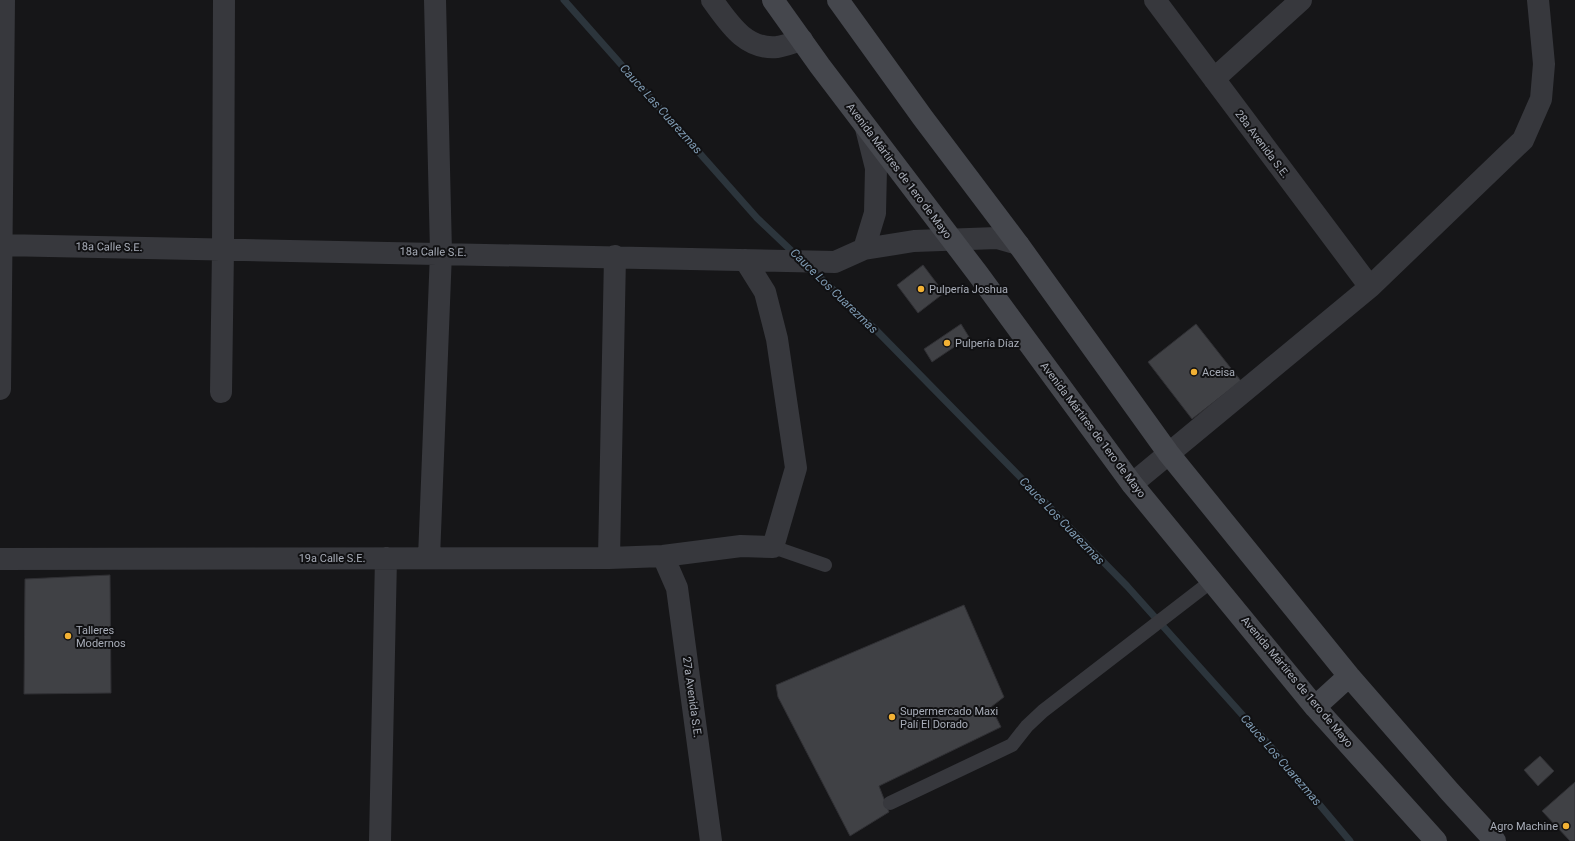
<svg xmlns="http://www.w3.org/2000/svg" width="1575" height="841" viewBox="0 0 1575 841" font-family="Roboto,sans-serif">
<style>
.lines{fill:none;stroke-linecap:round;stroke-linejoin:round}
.stream{stroke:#2c353c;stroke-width:7}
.building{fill:#404145;stroke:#303034}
.service{stroke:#37383d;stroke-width:14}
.minor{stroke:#37383d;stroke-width:22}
.secondary{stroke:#45474d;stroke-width:22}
.poi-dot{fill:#f2b134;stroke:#111113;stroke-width:1.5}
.labels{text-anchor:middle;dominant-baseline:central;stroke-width:4;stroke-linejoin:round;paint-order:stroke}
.street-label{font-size:11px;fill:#a8adb8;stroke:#111113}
.poi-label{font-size:11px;fill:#a8adb8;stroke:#111113;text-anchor:start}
.water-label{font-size:12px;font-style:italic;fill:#7f9bb3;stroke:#111113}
</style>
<rect width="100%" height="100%" fill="#161618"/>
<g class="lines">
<path class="stream" d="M564 0 757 218 798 257
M809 267 875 329 1127 586 1271 747 1350 841"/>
</g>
<path class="building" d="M923 265 944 293 918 313 897 285Z
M961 324 969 337 932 362 924 349Z
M1196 324 1241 381 1192 419 1148 362Z
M110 575 111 693 24 694 25 579Z
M964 605 1004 697 991 707 1001 727 879 786 889 812 850 836 778 697 776 685Z
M1540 756 1554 771 1538 786 1524 770Z
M1575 782V841H1570L1542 811Z"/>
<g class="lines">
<path class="service" d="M773 547 825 565
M890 803 1012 745 1027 726 1043 711 1213 580"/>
<path class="minor" d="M712 0C729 23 745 50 777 47 785 46 794 42 802 40
M1155 0 1370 287
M1214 79 1301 0
M0 245 835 262 864 249 914 241 997 238 1018 244
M864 249 875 213 876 168 866 128
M0 389 4 0
M221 392 223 249 224 0
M1132 484 1370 287 1523 140 1541 99 1544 64 1538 0
M663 556 677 588 711 841
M429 558 441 252 435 0
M609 558 615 256
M0 559 609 558 663 556 741 546 773 547 796 468 777 339 765 292 745 260
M380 841 386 558"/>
<path class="secondary" d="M773 0 820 66 978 274 1132 484 1315 707 1436 841
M838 0 923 118 1018 244 1169 454 1349 676 1450 792 1495 841
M1315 707 1349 676"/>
</g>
<g class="poi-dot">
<circle cx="921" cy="289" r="4"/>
<circle cx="947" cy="343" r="4"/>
<circle cx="1194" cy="372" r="4"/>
<circle cx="68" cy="636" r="4"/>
<circle cx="892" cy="717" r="4"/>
<circle cx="1566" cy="826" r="4"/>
</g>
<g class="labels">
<g class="street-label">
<text transform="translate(1262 144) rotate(53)">28a Avenida S.E.</text>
<text transform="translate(899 171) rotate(53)">Avenida Mártires de 1ero de Mayo</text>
<text transform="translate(109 247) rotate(1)">18a Calle S.E.</text>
<text transform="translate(433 252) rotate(1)">18a Calle S.E.</text>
<text transform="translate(1093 430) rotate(53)">Avenida Mártires de 1ero de Mayo</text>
<text x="332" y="558">19a Calle S.E.</text>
<text transform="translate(1297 682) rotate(50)">Avenida Mártires de 1ero de Mayo</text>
<text transform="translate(692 697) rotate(82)">27a Avenida S.E.</text>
</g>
<g class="poi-label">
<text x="929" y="289">Pulpería Joshua</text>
<text x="955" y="343">Pulpería Díaz</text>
<text x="1202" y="372">Aceisa</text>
<text x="76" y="630">Talleres<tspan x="76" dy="13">Modernos</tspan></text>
<text x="900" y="711">Supermercado Maxi<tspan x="900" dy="13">Palí El Dorado</tspan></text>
<text x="1558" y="826" text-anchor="end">Agro Machine</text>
</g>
<g class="water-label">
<text transform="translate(661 109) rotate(48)">Cauce Las Cuarezmas</text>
<text transform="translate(834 291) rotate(44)">Cauce Los Cuarezmas</text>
<text transform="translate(1062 521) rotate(46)">Cauce Los Cuarezmas</text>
<text transform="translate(1281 760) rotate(49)">Cauce Los Cuarezmas</text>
</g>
</g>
</svg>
